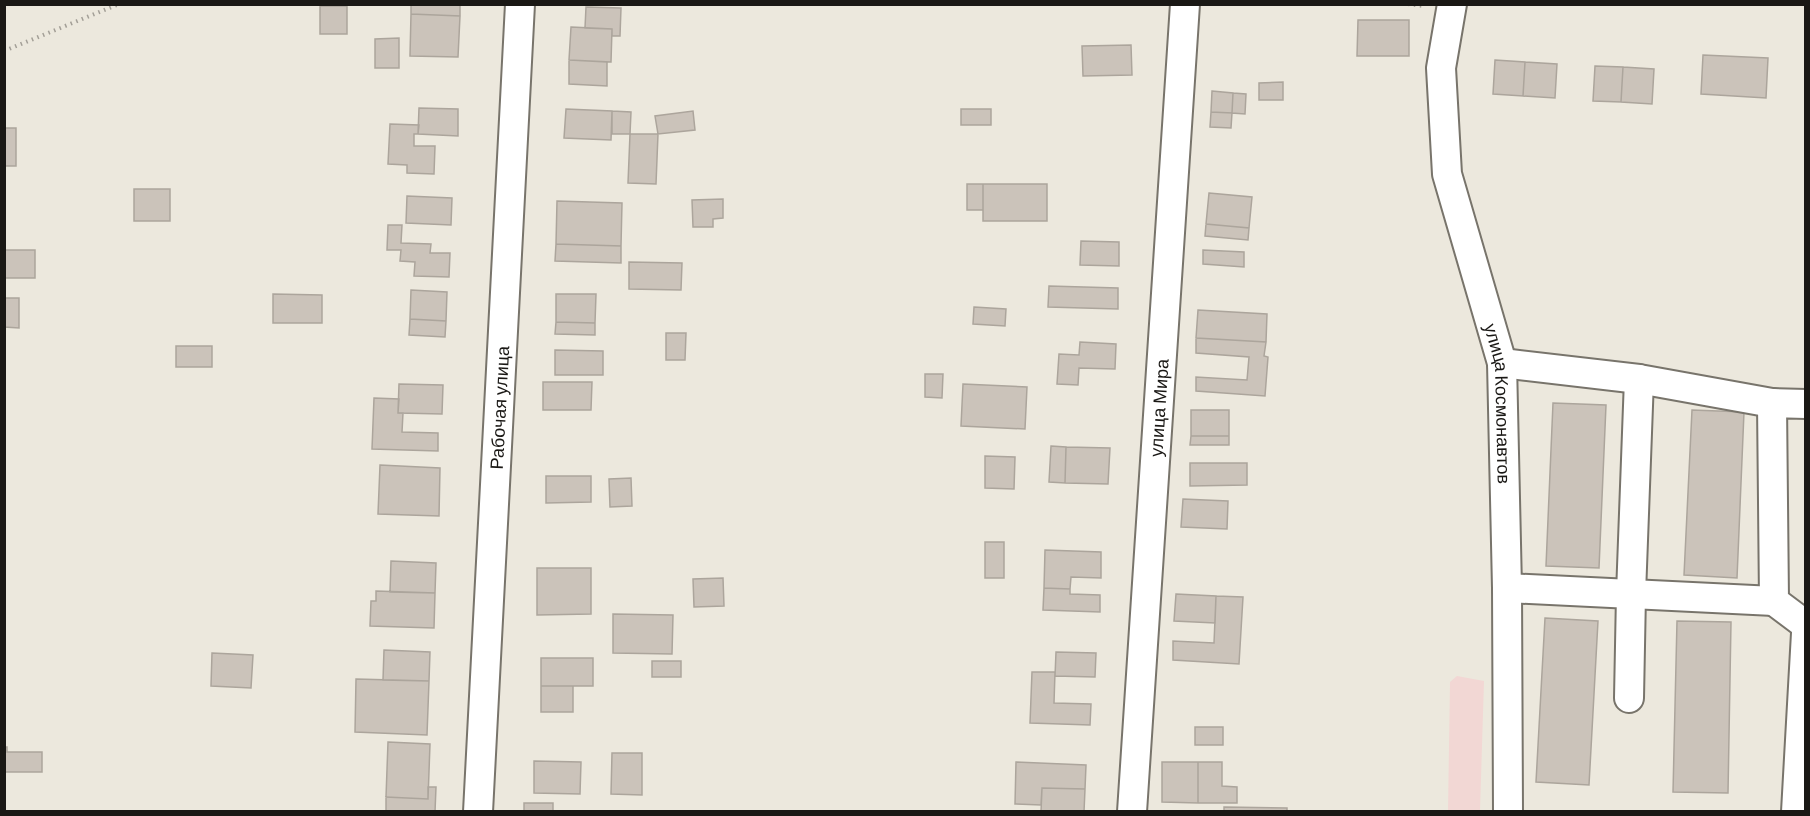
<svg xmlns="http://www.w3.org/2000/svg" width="1810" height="816" viewBox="0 0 1810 816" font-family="Barlow,sans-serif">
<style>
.industrial{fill:#f2d7d4}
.building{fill:#cbc3ba;stroke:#aca59c;stroke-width:1.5}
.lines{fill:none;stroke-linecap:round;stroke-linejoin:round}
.minor-casing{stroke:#78746b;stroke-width:32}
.path{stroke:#a39f97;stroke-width:4;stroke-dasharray:1.5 4.5;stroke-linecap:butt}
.minor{stroke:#fff;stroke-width:28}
.labels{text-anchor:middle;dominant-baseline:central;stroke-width:4.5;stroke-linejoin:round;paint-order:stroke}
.street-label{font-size:18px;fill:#1a1815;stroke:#fff}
</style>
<rect width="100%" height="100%" fill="#ece8dd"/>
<path class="industrial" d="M1457 676 1484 681 1480 811H1448L1450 682Z"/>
<path class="building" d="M411 4H460V16L411 14Z
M320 6H347V34H320Z
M586 7 621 8 620 36H612V29L585 28Z
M411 14 460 16 458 57 410 56Z
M1358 20H1409V56H1357Z
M571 27 612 29 611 62 569 60Z
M399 38V68H375V39Z
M1131 45 1132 75 1083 76 1082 46Z
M1703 55 1768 58 1766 98 1701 94Z
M569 60 607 62V86L569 84Z
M1495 60 1525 62 1523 96 1493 94Z
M1525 62 1557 64 1555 98 1523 96Z
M1595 66 1623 67 1621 102 1593 101Z
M1623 67 1654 69 1652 104 1621 102Z
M1283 82V100H1259V83Z
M1212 91 1233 93 1232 113 1211 112Z
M1233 93 1246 94 1245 114 1232 113Z
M419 108 458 109V136L418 134Z
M566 109 612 111 611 140 564 138Z
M961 109H991V125H961Z
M612 111 631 112 630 134H612Z
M693 111 695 130 658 134 655 116Z
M1211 112 1232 113 1231 128 1210 127Z
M390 124 419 125 418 134H414V146H435L434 174 407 173V165L388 164Z
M4 128H16V166H4Z
M630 134H658L656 184 628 183Z
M967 184H983V210H967Z
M983 184H1047V221H983Z
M134 189H170V221H134Z
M1209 193 1252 197 1249 228 1206 224Z
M407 196 452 198 451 225 406 223Z
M723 199V218L713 219V227H693L692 200Z
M557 201 622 203 621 246 556 244Z
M1206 224 1249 228 1248 240 1205 236Z
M388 225H402L401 243 431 244 430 253H450L449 277 414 276 415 262 400 261 401 250H387Z
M4 232 5 250H35V278H4Z
M1081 241 1119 242V266L1080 265Z
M556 244 621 246V263L555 261Z
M1203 250 1244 252V267L1203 264Z
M629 262 682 263 681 290 629 289Z
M1049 286 1118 288V309L1048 307Z
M411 290 447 292 446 321 410 319Z
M273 294 322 295V323H273Z
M556 294H596L595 323 556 322Z
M4 298H19V328L4 327Z
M974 307 1006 309 1005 326 973 324Z
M1198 310 1267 314 1266 342 1196 338Z
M410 319 446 321 445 337 409 335Z
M556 322 595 323V335L555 334Z
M666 333H686L685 360H666Z
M1196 338 1266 342 1264 356 1268 357 1265 396 1196 391V377L1247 380 1249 357 1196 353Z
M1080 342 1116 344 1115 369 1079 368 1078 385 1057 384 1059 354 1079 355Z
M176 346H212V367H176Z
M555 350 603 351V375H555Z
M925 374H943L942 398 925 397Z
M543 382H592L591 410H543Z
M399 384 443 385 442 414 398 413Z
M963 384 1027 387 1025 429 961 426Z
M374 398 399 399 398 413H403L402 432 438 433V451L372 449Z
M1553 403 1606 405 1599 568 1546 566Z
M1191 410H1229V436H1191Z
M1692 410 1744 412 1737 578 1684 575Z
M1191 436H1229V445H1190Z
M1051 446 1066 447 1065 483 1049 482Z
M1066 447 1110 448 1108 484 1065 483Z
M985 456 1015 457 1014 489 985 488Z
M1190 463H1247V485L1190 486Z
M380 465 440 468 439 516 378 514Z
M546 476H591V502L546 503Z
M631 478 632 506 610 507 609 479Z
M1183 499 1228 501 1227 529 1181 527Z
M985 542H1004V578H985Z
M1045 550 1101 552V578L1071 577 1070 589 1044 588Z
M391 561 436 563 435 593 390 592Z
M537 568H591V614L537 615Z
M723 578 724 606 694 607 693 579Z
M1044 588 1070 589V594L1100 595V612L1043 610Z
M376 591 435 593 434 628 370 626 371 601H376Z
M1176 594 1216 596 1215 623 1174 621Z
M1216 596 1243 597 1239 664 1173 660V641L1214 643Z
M613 614 673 615 672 654 613 653Z
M1545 618 1598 621 1589 785 1536 782Z
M1677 621 1731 622 1728 793 1673 792Z
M384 650 430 652 429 681 383 680Z
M1056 652 1096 653 1095 677 1055 676Z
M212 653 253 655 251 688 211 686Z
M541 658H593V686H541Z
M652 661H681V677H652Z
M1032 672H1055L1054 703 1091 704 1090 725 1030 723Z
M356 679 429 681 427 735 355 732Z
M541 686H573V712H541Z
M1195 727H1223V745H1195Z
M388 742 430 744 428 799 386 797Z
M4 747H7V752H42V772H4Z
M612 753H642V795L611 794Z
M534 761 581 762 580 794 534 793Z
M1016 762 1086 765 1085 789 1042 788 1041 805 1015 804Z
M1162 762H1198V803L1162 802Z
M1198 762H1222V786L1237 787V803H1198Z
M428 787H436L435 812H386V797L428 799Z
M1042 788 1085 789 1084 812H1041Z
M524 803H553V812H524Z
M1224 807 1287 808V812H1224Z"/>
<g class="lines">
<g class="minor-casing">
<g id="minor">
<path id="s1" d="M1452 4 1441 68 1447 174 1502 363 1507 588 1508 812"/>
<path d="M1502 363 1639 379 1772 403"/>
<path d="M1806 404 1772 403 1774 601 1806 625"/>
<path d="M1507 588 1774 601"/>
<path d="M1629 698 1631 594 1639 379"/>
<path id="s2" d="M478 812 520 4"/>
<path id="s3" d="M1132 812 1185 4"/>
<path d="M1796 812 1806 633"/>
</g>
</g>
<path class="path" d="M1408 4 1423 6
M4 51 119 4"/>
<use href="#minor" class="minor"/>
</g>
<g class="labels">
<g class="street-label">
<text stroke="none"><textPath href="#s1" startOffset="408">улица Космонавтов</textPath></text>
<text stroke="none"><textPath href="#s2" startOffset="405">Рабочая улица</textPath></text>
<text stroke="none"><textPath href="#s3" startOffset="405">улица Мира</textPath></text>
</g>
</g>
<rect width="1810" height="816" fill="none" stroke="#1a1815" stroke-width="12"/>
</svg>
